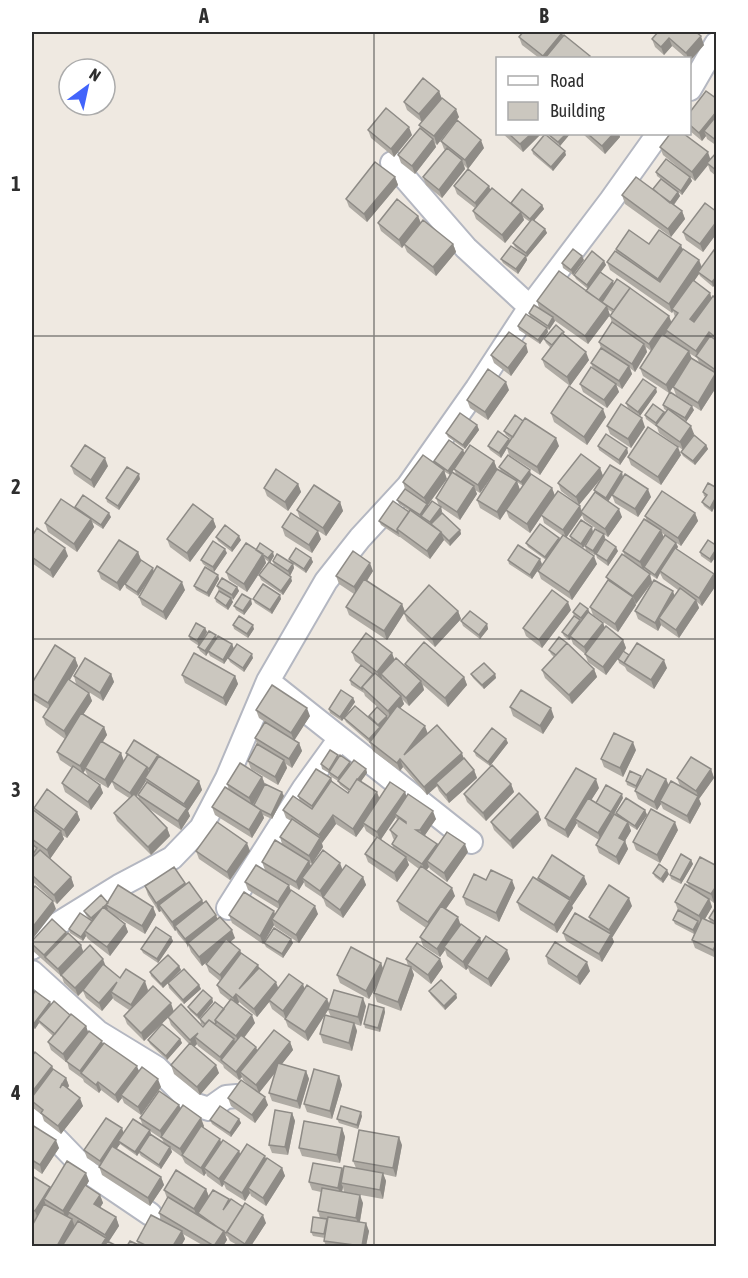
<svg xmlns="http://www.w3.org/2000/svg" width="748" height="1278" viewBox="0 0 748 1278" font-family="'Asap Condensed',sans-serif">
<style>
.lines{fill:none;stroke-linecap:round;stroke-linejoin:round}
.minor-casing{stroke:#b4b7c1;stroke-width:26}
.minor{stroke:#fff;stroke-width:22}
.wall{fill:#afaba4;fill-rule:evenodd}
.shaded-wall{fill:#8e8b86}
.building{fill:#cbc7bf;stroke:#8e8b86;stroke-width:1.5}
.grid{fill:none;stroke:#2e2e2e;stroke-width:1.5;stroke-opacity:0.55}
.neatline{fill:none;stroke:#2e2e2e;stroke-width:2}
.grid-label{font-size:20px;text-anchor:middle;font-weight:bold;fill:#2e2e2e}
</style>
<rect width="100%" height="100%" fill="#efe9e1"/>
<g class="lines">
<g class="minor-casing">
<path id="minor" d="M690 89 716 44
M392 163 466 248 530 307
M268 681 471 842
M228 908 304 788 338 741
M32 948 59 923 119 886 172 858 201 828 227 778 268 681 326 581 360 538 408 486 477 388 530 307 611 200 658 134
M32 972 98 1032 157 1068 193 1104 209 1109 226 1097 237 1096
M32 1114 88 1172 150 1214"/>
</g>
<use href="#minor" class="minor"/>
</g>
<path class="wall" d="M658 32 704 45 690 61V58H686L672 46 664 55 655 47 652 39Z
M562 33 563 36 591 58H539L522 45 519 37Z
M439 91 441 98 459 117 437 145 435 143 436 147 415 174 401 163 398 155 421 128 419 125 422 122 407 110 404 102Z
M717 99V146L707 139 706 136 702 141 690 131V112Z
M368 130 412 135 394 157 371 138Z
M503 134H541L523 152Z
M548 134H570L560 146 550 137Z
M583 134H619L620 137 605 154 584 135Z
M441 141 484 148 468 169 464 165 465 169 442 198 426 185 423 177 445 150 444 149Z
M660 147 710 159 717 152V177L710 171 708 165 695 181 663 155Z
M532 150 566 155 553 171 533 154Z
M656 172 690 177 692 181 682 195 657 176Z
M395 177 398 185 367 222 349 207 346 199Z
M454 186 490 190 511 203 542 205 544 209 534 220 545 229 547 233 527 257 515 247 513 243 530 222 523 217 524 220 505 243 476 219 473 211 475 208 457 194Z
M653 190 678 192 680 196 674 205 682 211 685 219 671 237 625 204 622 195Z
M717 212V233L703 252 686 240 683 232Z
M418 216 421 223 453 244 456 252 436 276 407 252 404 245 402 248 381 231 378 223Z
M649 244 683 249 699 260 702 267 717 251V288L715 284 713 287 700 276 699 274 694 281 710 293 712 299 717 298V386L701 411 676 395 673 387 669 393 643 376 640 368 651 351 646 347 647 352 635 372 630 368 632 374 622 389 616 385 619 392 607 408 583 392 580 384 593 369 591 363 601 348 599 342 612 323 610 316 612 312 607 309 610 315 588 344 554 320 555 321 549 330 547 328 548 332 540 344 519 330 518 326 530 317 529 313 539 308 537 301 586 292 588 289 576 279 574 275 604 261 606 265 601 272 614 284 669 316 671 322 675 317 673 311 672 313 610 270 607 262 616 252V249ZM689 353 697 358 699 362 691 358Z
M526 256 527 260 518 274 503 263 501 259Z
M584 260 573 275 563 268 562 263Z
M565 335 589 360 570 386 545 367 542 359 550 347 546 343 544 339Z
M528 352 511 376 494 363 491 355Z
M509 390 488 420 470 408 467 400Z
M657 392 640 416 628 408 626 403Z
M663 405 694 410 686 422 694 434 688 443 706 445 708 449 695 465 683 456 681 452 683 450 659 433 657 427 646 419 645 415 665 414 667 411 664 409Z
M551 413 606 417 587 445 554 422Z
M477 425 479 430 465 449 448 437 446 433Z
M607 426 645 427 631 448 610 434Z
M504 431 559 446 540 475 509 455 507 448 501 458 490 450 488 446 509 439 510 441 511 439 506 435Z
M598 446 627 448 628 453 620 465 599 450Z
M464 453 494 461 497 469 480 493 475 490 477 494 460 520 439 506 436 498 456 474 454 469 450 475 445 472 428 505V506L441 507 442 512 439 516 460 530 461 534 450 546 443 539 444 540 430 559 400 537H399L381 525 379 521 410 511 399 504 397 500 405 489 403 482 435 464 434 461Z
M681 455 661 485 631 465 628 457Z
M71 466H108L94 488 74 474Z
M499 467 531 474 552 488 555 496 580 506 582 511 595 492 594 490 623 477 651 497 638 517 615 503 612 495 608 501 622 517 608 537 584 520 582 515 566 538 597 564 572 600 541 579 538 571 546 560 528 547 526 543 559 538 560 540 563 536 544 523 542 515 530 533 509 518 506 510 523 486 517 482 520 490 500 520 480 508 477 500 501 471Z
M600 468 603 476 579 505 561 491 558 483Z
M140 479 119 510 107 502 106 498Z
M298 484 301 492 288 511 267 496 264 488Z
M717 488V502L712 512 704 506 702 502 706 497 704 496 703 492Z
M340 502 343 511 326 536 300 519 297 510Z
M75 507 111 517 103 529 92 522 94 527 77 552 48 532 45 523 76 509Z
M695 513 698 521 681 546 662 533 663 537 676 543 678 547 676 549 714 574 717 580V584L702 606 697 602 699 608 679 638 662 626 661 625 658 631 638 619 635 611 651 584 636 604 635 603 636 605 618 632 593 615 590 607 608 580 606 577 625 557 623 551 647 521 645 516ZM645 571 657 579 660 573 663 579 678 590 675 595 652 582Z
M213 519 216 527 190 562 170 547 167 539Z
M282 527 321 539 312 553 285 536Z
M592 527 583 548 571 540 570 536Z
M604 534 605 538 595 555 586 550 585 546Z
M32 536 68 556 53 578 32 563Z
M216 537 241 540 232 552 218 541Z
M717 546V555L711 563 701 556 700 552Z
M256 550 274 556 270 562 292 581 283 595 261 580 259 575 269 562 265 559 266 563 247 592 229 580 226 572Z
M618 551 608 566 597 558 596 554Z
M138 552 141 560 154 572 185 590 166 620 142 605 139 597 147 582 138 596 126 588 125 584 120 591 101 579 98 571Z
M227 553 214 572 203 564 201 560Z
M311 558 313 562 306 573 293 564 294 568 290 576 274 566 273 561 291 563 289 559Z
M508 560 542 564 532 579 509 564Z
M373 571 367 581 402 604 405 612 458 611 461 619 435 647 407 621 404 613 387 640 349 615 346 607 354 594 339 584 336 576Z
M218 575 219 579 209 597 196 590 194 586Z
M217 586 237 587 239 591 233 600 231 598 233 602 228 610 216 602 215 598 219 591Z
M280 595 281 599 272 614 255 603 253 599Z
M252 604 244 615 236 610 234 606Z
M588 609 589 613 603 623 605 628 623 640 626 648 624 652 629 655 667 668 654 689 627 671 625 667 619 663 618 658 606 675 588 662 585 654 573 644 571 638 569 640 564 636 562 632 581 621 574 616 573 612Z
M571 610 542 648 526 636 523 628Z
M461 621 487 624 488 629 480 639 463 626Z
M233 625 254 629 248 638 234 629Z
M205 628 207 632 201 643 217 638 232 644 234 649 224 664 210 656 208 652 206 656 200 651 198 647 199 646 190 640 189 636Z
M549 650 594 669 597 677 572 704 545 678 542 670 554 657 551 654Z
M352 652 392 653 394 660 406 667 405 664 464 677 467 685 448 707 423 685 424 690 409 706 402 699 404 704 400 708 427 734 464 758 474 770 477 778 449 803 439 791 437 786 427 795 403 767 400 771 373 751 370 743 346 722 344 718 370 719 369 716H387L388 718 389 717 365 696 364 693 351 685 350 680 362 666 355 661Z
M75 658 78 666 70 680 76 684 74 676 111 674 114 682 103 701 84 689 89 693 92 701 83 715 104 727 107 735 102 742 121 753 124 761 127 757 126 753 158 758 199 781 202 790 188 811 190 816 181 830 146 807 167 828 170 836 151 855 117 821 114 813 129 798 115 789 112 782 108 788 88 776 85 770 83 773 100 785 103 793 91 810 65 792 62 783 72 768 60 760 57 752 65 739 46 725 43 717 48 709 32 699V683ZM146 781 147 783 138 795 140 801 136 797Z
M228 658H253L244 672 230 662Z
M471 674H495L496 678 484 689 473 678Z
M182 675 235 676 238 684 226 706 185 683Z
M353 698 355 702 342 721 330 713 329 709Z
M510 707 554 717 543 734 513 716Z
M256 710 310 716 294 740 299 743 302 751 292 768 286 764 287 768 278 785 251 769 248 761 257 744 255 738 265 722 259 718Z
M506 739 508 743 490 766 476 756 474 751Z
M636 750 623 777 604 767 601 759Z
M338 755 339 757 350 764 366 769 367 773 361 781 380 798 405 792 406 797 436 819 425 835 437 845 468 852 447 882 430 869 429 867 426 870 455 896 446 909 460 924 482 942 510 959 491 987 470 973 468 968 466 970 447 956 445 950 440 957 423 946 420 937 426 928 400 910 397 901 419 869 407 860 409 865 397 882 368 862 365 854 376 838 366 831 364 826 356 837 336 824 322 843 323 847 312 864 310 863 311 866 343 869 363 877 366 885 343 918 326 906 323 898 305 886 304 882 299 890 265 870 262 862 282 844 280 837 291 821 286 818 283 810 300 801 298 796 331 778 332 782 348 793 349 792 340 785 338 781 330 776 329 773 322 769 321 764ZM396 817 397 820 390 830 393 838 394 840 392 844 393 848 381 839Z
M711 769 714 778 699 799 701 804 690 824 663 809 661 804 657 810 638 799 635 791 636 789 627 785 626 781 642 778 666 779 669 785 680 786 677 778Z
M262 777 265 784 284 796 272 819 263 815 264 818 252 838 215 815 212 807 229 790 227 784Z
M511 784 514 792 486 821 467 802 464 794Z
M599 788 591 800 596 803 623 798 614 814 617 816 616 813 645 810 647 815 637 830 629 825 631 831 625 841 628 849 619 865 599 853 596 845 599 840 578 827 577 823 568 838 548 826 545 818Z
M34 808 77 812 80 820 67 838 62 835 64 839 50 859 71 877 74 886 57 904 32 881V809L35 812Z
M538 812 541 820 513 849 494 830 491 822Z
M678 830 660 863 636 850 633 842Z
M196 851H250L230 880 199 859Z
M691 860 693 864 681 884 671 879 670 875Z
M717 866V899L714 903 710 900 712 907 705 919 710 922 709 918 717 905V956L716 958 695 948 692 940 694 934 675 924 673 920 684 914 678 910 675 902 689 886 687 882Z
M653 873 669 874 663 883 655 877Z
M538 878 587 884 572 906 573 908 557 933 520 910 517 902 539 880Z
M486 880 515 888 499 922 466 905 463 897Z
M245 882 291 891 318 914 299 943 275 927 274 925 263 944 232 923 229 915 276 914 279 909 248 890Z
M186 885 204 903 235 938 230 942 240 950 241 953 258 965 259 968 278 988H305L327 999 330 1005 366 1006 361 1026 355 1024 357 1031 352 1051 323 1043 320 1034 325 1015 308 1041 288 1027 285 1019 272 1009 269 1002 257 1017 239 1002 238 1004 255 1023 244 1038 257 1051 290 1042 293 1050 282 1064 306 1071 309 1079 300 1109 272 1101 269 1093 275 1073 259 1093 268 1105 255 1123 231 1106 228 1098 252 1088 243 1080 242 1077 239 1080 224 1068 223 1065 198 1046 197 1044 194 1047 219 1073 200 1095 174 1074 171 1065 189 1044 171 1025 168 1017 144 1041 127 1024 124 1016 129 1010 114 1000 113 998 102 1011 86 998 83 991 78 996 64 983 62 977 33 951 32 946V941L66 934 81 945 83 952 106 966 120 978 148 990 146 993 174 1012 203 1027 204 1026 201 1024 200 1019 224 1009 230 1001 220 993 217 985 220 981 209 972 206 964 210 959 202 966 191 952 189 947 178 934 176 930 175 931 161 911 159 912 148 895 145 886ZM328 1010 331 1017 325 1015Z
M108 903 153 907 156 915 145 934 117 917 125 924 128 932 110 956 88 939 86 936 83 941 70 933 69 929 89 919 86 915 84 911Z
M632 906 612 937 614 942 602 962 566 941 563 933 591 923 589 917Z
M171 937 173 941 158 963 143 953 141 949Z
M291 939 293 943 283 958 266 947 264 943Z
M546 956 590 971 580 985 548 964Z
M406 959H440L443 967 431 984 412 969 414 975 401 1011 377 1002 374 993 379 982 369 999 340 983 337 975 381 963 383 969 408 966Z
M179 966 181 970 163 988 151 976 150 972Z
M168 983 199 985 201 989 184 1004 169 988Z
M429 991 456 994 457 998 445 1010 431 995Z
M32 996 50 1002 51 1004 70 1015 86 1026 88 1032 161 1087 141 1115 124 1103 122 1098 118 1103 101 1090 99 1093 84 1082 83 1079 69 1069 67 1061 66 1062 51 1050 48 1042 53 1036 39 1023 35 1029 32 1027Z
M212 998 213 1002 199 1019 190 1011 188 1007Z
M384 1008 385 1012 380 1032 365 1028 364 1024Z
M180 1039 182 1043 167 1060 150 1044 148 1040Z
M32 1050 33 1054 52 1066 53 1069 66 1078 69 1086 67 1088 83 1106 61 1134 44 1121 42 1115 33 1108 32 1105Z
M339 1076 342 1085 332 1119 307 1112 304 1104Z
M179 1105 180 1109 204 1126 203 1128 221 1143 239 1151 240 1154 267 1159 282 1168 285 1176 266 1206 251 1196 250 1193 245 1201 226 1189 224 1184 222 1187 207 1176 206 1173 204 1176 185 1163 182 1157 171 1149 172 1152 161 1169 141 1156 139 1153 137 1156 120 1144 116 1149 161 1177 164 1185 150 1206 102 1175 99 1166 87 1158 84 1150 143 1126 140 1118ZM150 1131 162 1139 164 1143 151 1135Z
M292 1113 295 1121 288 1155 272 1153 269 1145Z
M362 1116 358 1129 339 1123 337 1119Z
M239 1119 241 1123 231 1137 212 1124 210 1120Z
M32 1125 59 1148 42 1174 32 1167Z
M342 1128 345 1137 340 1163 302 1156 299 1148Z
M402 1145 396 1177 383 1174 386 1181 383 1199 344 1192 343 1187 342 1192 363 1203 360 1222 369 1231 366 1246H326L324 1241 325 1238 313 1236 311 1232 320 1218 318 1211 321 1192 312 1190 309 1182 356 1168 353 1161Z
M32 1176 50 1187V1189L89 1181 86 1186 100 1195 103 1203 100 1208 116 1217 119 1226 108 1242 32 1246Z
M206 1189 209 1197 229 1199V1201L266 1223 251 1246H239L230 1241 228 1237 225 1235 227 1240 223 1246H204L183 1234 185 1239 181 1246H127L138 1245 137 1241 161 1220 159 1213 167 1198 164 1190Z"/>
<path class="shaded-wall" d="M562 33 565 41 551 58H544L543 56Z
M701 36 704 45 690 61V58H688L686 53Z
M669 38 672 46 664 55 661 47Z
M439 91 442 99 422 123 419 114Z
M456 109 459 117 437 145 434 136Z
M717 111V123L704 131 706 136 702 141 699 133Z
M409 127 412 135 394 157 391 149Z
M531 134H541L523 152 520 144Z
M566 134H570L560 146 558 142Z
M613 134H619L620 137 605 154 602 146Z
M433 139 436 147 415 174 412 166Z
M481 140 484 148 468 169 465 160Z
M565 151 566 155 553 171 551 167Z
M708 152 711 161 707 163 708 165 695 181 692 172Z
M462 160 465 169 442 198 439 190Z
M395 177 398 185 367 222 364 214Z
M690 177 692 181 682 195 681 191Z
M489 186 492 194 478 211 475 203Z
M678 192 680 196 672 207 670 203Z
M542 205 544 209 532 223 530 219Z
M682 211 685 219 671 237 668 229Z
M521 212 524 220 505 243 502 235Z
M418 216 421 224 402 248 399 240Z
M717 221V233L703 252 700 244Z
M545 229 547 233 527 257 526 253Z
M453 244 456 252 436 276 433 267Z
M681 245 684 253 661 287 658 279Z
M526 256 527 260 518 274 516 269Z
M582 256 584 260 573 275 571 270Z
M699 260 702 269 698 272 699 274 674 310 672 309 673 311 672 313 669 304Z
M604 261 606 265 588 289 587 285Z
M717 276V282L713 287 712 282Z
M613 281 614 285 600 304 599 300Z
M710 293 712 301 693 327 690 319Z
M607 306 610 315 588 344 585 336Z
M669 316 672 324 666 330 667 332 652 352 649 344Z
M553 317 555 321 549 330 548 326Z
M547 328 548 332 540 344 538 340Z
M709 332 712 340 698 357 696 351Z
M526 344 528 352 511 376 508 368Z
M644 344 647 352 635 372 632 364Z
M689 351 692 359 669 393 666 385Z
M586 352 589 360 570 386 567 377Z
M629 366 632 374 622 389 619 381Z
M716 373 717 386 701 411 698 403Z
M506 382 509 390 488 420 485 412Z
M616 384 619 392 607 408 604 400Z
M656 388 657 392 640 416 638 412Z
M692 406 694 410 686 422 685 418Z
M603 409 606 417 587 445 584 437Z
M642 418 645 427 631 448 628 439Z
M477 425 479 430 465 449 463 445Z
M691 426 694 434 683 450 680 442Z
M556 438 559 446 540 475 537 467Z
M509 439 511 443 506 447 507 448 501 458 499 453Z
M706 445 708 449 695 465 693 461Z
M678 447 681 455 661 485 658 477Z
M627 448 628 453 620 465 619 460Z
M463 450 465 454 450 475 448 471Z
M105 458 108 466 94 488 91 480Z
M494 461 497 469 480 493 478 485Z
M600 468 603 476 579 505 576 497Z
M444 470 447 479 428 505 429 509 421 516 422 519 420 515 427 505 424 498Z
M530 470 531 474 523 486 521 482Z
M622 472 623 477 608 502 606 498Z
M139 474 140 479 119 510 118 506Z
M517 481 520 490 500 520 497 512Z
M298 484 301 492 288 511 285 502Z
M474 486 477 494 460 520 457 512Z
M552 488 555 496 530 533 527 524Z
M648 489 651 497 638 517 635 509Z
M717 495V502L712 512 710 508Z
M340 502 343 511 326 536 323 528Z
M580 506 582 515 566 538 563 530Z
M441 507 442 512 431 526 430 522Z
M619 509 622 517 608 537 605 529Z
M109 513 111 517 103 529 101 525Z
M695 513 698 521 681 546 678 538Z
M91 519 94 527 77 552 74 544Z
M213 519 216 527 190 562 187 553Z
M592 527 593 532 583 548 581 544Z
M460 530 461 534 450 546 449 541Z
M661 530 664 538 643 570 640 562Z
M318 531 321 539 312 553 309 545Z
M441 532 444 540 430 559 427 551Z
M604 534 605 538 595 555 593 551Z
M239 536 241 540 232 552 231 548Z
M559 538 560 542 547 561 545 557Z
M676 543 678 547 661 572 660 571V573L657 579 655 575Z
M616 547 618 551 608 566 607 561Z
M65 548 68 556 53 578 50 570Z
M717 548V555L711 563 710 559Z
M225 549 227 553 214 572 213 567Z
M138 552 141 560 120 591 117 583Z
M273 552 274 556 270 563 268 558Z
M263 554 266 563 247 592 244 584Z
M594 556 597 564 572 600 569 592Z
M311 558 313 562 306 573 304 569Z
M540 559 542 564 532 579 530 575Z
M370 563 373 571 357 596 354 587Z
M293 564 294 568 290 576 288 571Z
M153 568 154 572 138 596 137 592Z
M650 574 652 582 636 604 633 596Z
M714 574 717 580V584L702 606 699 598Z
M218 575 219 579 209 597 207 593Z
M291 577 292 581 283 595 281 591Z
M182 582 185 590 166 620 163 612Z
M237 587 239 591 233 600 232 595Z
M673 591 676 600 659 618 661 625 658 631 655 623Z
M280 595 281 599 272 614 270 610Z
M633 597 636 605 618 632 615 624Z
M231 598 233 602 228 610 226 606Z
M251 599 252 604 244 615 243 611Z
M696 600 699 608 679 638 676 630Z
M568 602 571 610 542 648 539 640Z
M402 604 405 612 387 640 384 631Z
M588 609 590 613 583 622 581 618Z
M458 611 461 619 435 647 432 639Z
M580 620 581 625 570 636 571 638 569 640 568 636Z
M603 623 606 631 587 655 584 647Z
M487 624 488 629 480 639 479 635Z
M253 625 254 629 248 638 247 634Z
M205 628 207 632 199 646 197 641Z
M216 635 217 639 206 656 205 651Z
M623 640 626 648 606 675 603 667Z
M232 644 234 649 224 664 223 660Z
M392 653 395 661 381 674 382 678 380 680 377 672Z
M252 654 253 658 244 672 243 668Z
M75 658 78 666 51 711 48 703Z
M664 660 667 668 654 689 651 680Z
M594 669 597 677 572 704 569 695Z
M111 674 114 682 103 701 100 693Z
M495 674 496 678 484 689 482 685Z
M235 676 238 684 226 706 223 698Z
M464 677 467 685 448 707 445 698Z
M421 681 424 690 409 706 406 698Z
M89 693 92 701 67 739 64 731Z
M401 696 404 704 391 719 388 711Z
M353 698 355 702 342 721 340 717Z
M307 708 310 716 294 741 291 733Z
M551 708 554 717 543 734 540 726Z
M387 716 388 720 370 743 369 739 379 727 378 725Z
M425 726 428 734 404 755Z
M104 727 107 735 86 769 85 768V770L83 774 80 766Z
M506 739 508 743 490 766 488 762Z
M633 742 636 750 623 777 620 768Z
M299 743 302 751 292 768 289 759Z
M121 753 124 762 108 788 105 780Z
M462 753 465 762 436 783 437 786 427 795 424 787Z
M158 755 159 760 150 773 149 769Z
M400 759 403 767 400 771 397 763Z
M284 760 287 768 278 785 275 777Z
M350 762 351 766 340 783 338 778Z
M147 767 150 775 145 778 146 781 133 801 130 793Z
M366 769 367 773 352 794 350 790Z
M711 769 714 778 699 799 701 804 690 824 687 816 698 796 696 791Z
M474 770 477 778 449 803 446 795Z
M262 777 265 785 252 806 249 798Z
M331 778 334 786 315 814 312 806Z
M596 779 599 788 578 821 575 819 577 823 568 838 565 830Z
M666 779 669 787 660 801 661 804 657 810 654 802Z
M199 781 202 790 188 811 190 816 181 830 178 821 186 809 184 804Z
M511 784 514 792 486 821 483 813Z
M100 785 103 793 91 810 88 802Z
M282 792 284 796 272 819 271 815Z
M377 792 380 800 363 823 364 826 356 837 353 829Z
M405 792 408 800 395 814 396 817 380 841 377 832Z
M622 794 623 798 613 816 611 812Z
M261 810 264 818 252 838 249 830Z
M645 810 647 815 637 830 635 826Z
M433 811 436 819 423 838 420 830Z
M77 812 80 820 67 838 64 830Z
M538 812 541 820 513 849 510 841Z
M611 812 614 820 601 841 598 833Z
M333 815 336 824 322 843 319 835Z
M628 822 631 831 625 841 628 849 619 865 616 857 619 838Z
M675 822 678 830 660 863 657 855Z
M167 828 170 836 151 855 148 847Z
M61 831 64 839 50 859 47 850Z
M320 838 323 847 312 864 309 856Z
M247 843 250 851 230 880 227 872Z
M437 844 440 852 427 861 429 867 425 872 422 864Z
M465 844 468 852 447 882 444 873Z
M406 857 409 865 397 882 394 873Z
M691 860 693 864 681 884 680 880Z
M309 861 312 869 302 878 304 882 299 890 296 882Z
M340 863 343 871 323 899 320 891Z
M667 870 669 874 663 883 661 879Z
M584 876 587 884 572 906 570 898Z
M71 877 74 886 57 904 54 895Z
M363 877 366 885 343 918 340 910Z
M512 880 515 888 499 922 496 913Z
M185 883 188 892 159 905 161 911 159 912 156 903Z
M289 885 292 894 281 911 278 902Z
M717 885V899L714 903 711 894Z
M452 888 455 896 430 931 428 922Z
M629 898 632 906 612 938 609 930Z
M709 899 712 907 702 924 699 916Z
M202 900 205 908 175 926 176 930 175 931 172 922Z
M570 900 573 908 557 933 554 925Z
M53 901 56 909 32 940V928Z
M108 903 106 905 108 909 93 922 91 918Z
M315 906 318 914 299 943 296 935Z
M153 907 156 915 145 934 142 926Z
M274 911 277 920 272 919 274 925 263 944 260 936Z
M216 915 219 923 188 943V948L185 939Z
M458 917 461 926 444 947 445 950 440 957 437 949Z
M698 921 699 925 694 934 693 930Z
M125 924 128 932 110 956 107 947Z
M232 930 235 938 202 966 199 957Z
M66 932 69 940 45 957 47 964 44 955Z
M85 932 86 936 83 941 81 937Z
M611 934 614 942 602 962 599 954Z
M171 937 173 941 158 963 157 959Z
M480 938 483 946 467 965 468 968 466 970 463 962Z
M291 939 293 943 283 958 282 954Z
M717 942V956L716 958 713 950Z
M81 945 84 954 61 975V977L58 969Z
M240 950 243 958 223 983 220 975Z
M507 950 510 959 491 987 488 979Z
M103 959 106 967 78 996 75 988Z
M440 959 443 967 431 984 428 975Z
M587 962 590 971 580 985 577 977Z
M381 963 384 971 369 999 366 991Z
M258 965 261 973 239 989Z
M179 966 181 970 163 988 161 984Z
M411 967 414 975 401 1011 398 1002Z
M145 981 148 990 134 1013 131 1005Z
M117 982 111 992 113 998 102 1011 99 1003Z
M276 982 279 990 257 1017 254 1009Z
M303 984 306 993 286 1019 283 1011Z
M199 985 201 989 184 1004 183 1000Z
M236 994 239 1002 236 1006 233 998Z
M456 994 457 998 445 1010 444 1006Z
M212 998 213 1002 199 1019 197 1015Z
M363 998 366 1006 361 1026 358 1017Z
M327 999 330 1007 308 1041 305 1032Z
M50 1002 51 1006 38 1020 39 1023 35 1029 33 1025Z
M171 1003 174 1012 144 1041 141 1033Z
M384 1008 385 1012 380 1032 378 1028Z
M252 1015 255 1023 239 1044 236 1036Z
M354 1023 357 1031 352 1051 349 1043Z
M86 1026 89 1035 66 1062 63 1054Z
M198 1033 195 1037 197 1044 193 1048 190 1040Z
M180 1039 182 1043 167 1060 166 1056Z
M234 1039 237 1048 221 1060 223 1065 220 1057Z
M102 1041 105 1050 81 1073 83 1079 80 1071Z
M290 1042 293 1050 259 1093 256 1085Z
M256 1047 259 1055 240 1072 242 1077 239 1080 236 1072Z
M216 1065 219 1073 200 1095 197 1087Z
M52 1066 55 1074 32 1101V1092Z
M137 1066 140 1074 121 1095 122 1098 118 1103 115 1095Z
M306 1071 309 1079 300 1109 297 1101Z
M339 1076 342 1085 332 1119 330 1111Z
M66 1078 69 1086 63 1096 60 1088Z
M158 1079 161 1087 141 1115 138 1107Z
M98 1082 101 1090 99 1093 96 1085Z
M265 1097 268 1105 255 1123 252 1115Z
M80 1098 83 1106 61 1134 58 1126Z
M179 1105 182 1113 162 1137 160 1131Z
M361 1112 362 1116 358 1129 357 1125Z
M292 1113 295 1121 288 1155 285 1147Z
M201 1118 204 1126 184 1157 183 1156 180 1149Z
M239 1119 241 1123 231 1137 230 1133Z
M122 1128 125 1137 118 1141 120 1144 103 1169 100 1161Z
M342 1128 345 1137 340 1163 337 1155Z
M150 1130 151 1134 137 1156 135 1152Z
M399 1137 402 1145 396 1177 393 1168Z
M220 1139 223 1148 204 1168 206 1173 204 1176 201 1168Z
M56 1140 59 1148 42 1174 40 1165Z
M170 1147 172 1152 161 1169 159 1165Z
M239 1151 242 1159 223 1181 224 1184 222 1187 219 1179Z
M265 1156 268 1164 248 1188 250 1193 245 1201 242 1193Z
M282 1168 285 1176 266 1206 263 1198Z
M342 1168 345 1176 341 1183 343 1187 341 1196 338 1188Z
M86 1173 89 1181 70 1213 68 1212 69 1214 66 1219 63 1211Z
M383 1173 386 1181 383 1199 380 1190Z
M161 1177 164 1185 150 1206 148 1198Z
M50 1187 53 1196 44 1199 46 1206 38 1219 35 1211Z
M206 1189 209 1197 197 1217 194 1209Z
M100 1195 103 1203 97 1212 94 1204Z
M360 1195 363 1203 359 1226 356 1218Z
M32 1213 35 1221 32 1226Z
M263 1215 266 1223 251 1246H245V1244Z
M116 1217 119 1226 108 1243 109 1246H101L106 1238 105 1235Z
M72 1219 75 1227 65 1246H57Z
M366 1223 369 1231 366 1246H362Z
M182 1231 185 1239 181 1246H173Z
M224 1231 227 1240 223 1246H214Z"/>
<path class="building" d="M523 32H560L562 33 543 56 519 37Z
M658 32H696L701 36 686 53 669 38 661 47 652 39Z
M564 35 590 56 588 58H545Z
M423 78 439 91 419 114 404 102Z
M706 91 717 99V111L699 133 690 125V112Z
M442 98 456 109 434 136 419 125Z
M386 108 409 127 391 149 368 130Z
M717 115V141L704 131Z
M457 120 481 140 465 160 441 141Z
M420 128 433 139 412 166 398 155Z
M509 134H531L520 144Z
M545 134 565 151 551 167 532 150Z
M548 134H566L558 142Z
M588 134H613L602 146Z
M670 134H684L708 152 692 172 660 147Z
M447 148 462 160 439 190 423 177Z
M717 152V171L707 163Z
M666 159 690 177 681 191 656 172Z
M375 162 395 177 364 214 346 199Z
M468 169 489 186 475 203 454 186Z
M636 177 682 211 668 229 622 195Z
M661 179 678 192 670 203 653 189Z
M492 188 521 212 502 235 473 211Z
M522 189 542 205 530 219 511 203Z
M397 199 418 216 399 240 378 223Z
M705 203 717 212V221L700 244 683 232Z
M532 219 545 229 526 253 513 243Z
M423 220 453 244 433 267 404 244Z
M629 230 649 244 659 230 681 245 658 279 616 249Z
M511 246 526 256 516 269 501 259Z
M573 249 582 256 571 270 562 263Z
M683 249 699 260 669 304 607 262 615 251 660 282Z
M714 250 717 251V276L712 282 698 272Z
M592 251 604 261 587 285 574 275Z
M559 271 607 306 585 336 537 301Z
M600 272 613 281 599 300 586 291Z
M617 279 630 288 614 310 602 302Z
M693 280 710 293 690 319 694 322 713 296 717 298V332L714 336 709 332 696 351 666 330 678 313 672 309Z
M630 288 669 316 649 344 610 316Z
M534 305 553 317 548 326 529 313Z
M526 314 547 328 538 340 518 326Z
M612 322 644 344 632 364 599 342Z
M556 325 564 332 563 333H562L552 345 544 339Z
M509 332 526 344 508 368 491 355Z
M562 333 586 352 567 377 542 359Z
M662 334 689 351 666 385 640 368Z
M710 336 717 341V371L696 356Z
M601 348 629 366 619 381 591 363Z
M691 358 716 373 698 403 673 387Z
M591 367 616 384 604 400 580 384Z
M488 369 506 382 485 412 467 400Z
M643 379 656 388 638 412 626 403Z
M569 386 603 409 584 437 551 413Z
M670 392 692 406 685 418 663 405Z
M621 404 642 418 628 439 607 426Z
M653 404 664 412 656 423 645 415Z
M668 409 691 426 680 442 656 425Z
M460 413 477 425 463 445 446 433Z
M515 415 523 421 513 437 504 431Z
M525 418 556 438 537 467 506 447Z
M648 427 678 447 658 477 628 457Z
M498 431 509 439 499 453 488 446Z
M606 434 627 448 619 460 598 446Z
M694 435 706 445 693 461 681 452Z
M449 440 463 450 448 471 434 461Z
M85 445 105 458 91 480 71 466Z
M470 445 494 461 478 485 454 469Z
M581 454 600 468 576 497 558 483Z
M423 455 444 470 424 498 403 482Z
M508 455 530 470 521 482 499 467Z
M610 465 622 472 606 498 594 490Z
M127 467 139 474 118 506 106 498Z
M276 469 298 484 285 502 264 488Z
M497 469 517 481 497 512 477 500Z
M452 472 474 486 457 512 436 498Z
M531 474 552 488 527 524 506 510Z
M625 474 648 489 635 509 612 495Z
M708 483 717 488V495L710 508 702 502 707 495 703 492Z
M314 485 340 502 323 528 297 510Z
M405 489 427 504 420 515 397 500Z
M558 491 580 506 563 530 541 515Z
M662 491 695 513 678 538 645 516Z
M595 492 619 509 605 529 581 512Z
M83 495 109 513 101 525 75 507Z
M61 499 91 519 74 544 45 523Z
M393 501 409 512 397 529 398 533 379 521Z
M432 501 441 507 430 522 421 516Z
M193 504 213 519 187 553 167 539Z
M410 510 441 532 427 551 397 529Z
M291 513 318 531 309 545 282 527Z
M442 513 460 530 449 541 442 534 441 532 431 524Z
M644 519 661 530 640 562 623 551Z
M581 520 592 527 581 544 570 536Z
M540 524 559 538 545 557 526 543Z
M225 525 239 536 231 548 216 537Z
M37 528 65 548 50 570 32 557V536Z
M595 529 604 534 593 551 585 546Z
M563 535 594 556 569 592 538 571Z
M665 535 676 543 655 575 644 567Z
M605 539 616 547 607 561 596 554Z
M119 540 138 552 117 583 98 571Z
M708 540 717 546V548L710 559 700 552Z
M213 541 225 549 213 567 201 560Z
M246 543 263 554 244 584 226 572Z
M260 543 273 552 268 558 256 550Z
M518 545 540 559 530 575 508 560Z
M296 548 311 558 304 569 289 559Z
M675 548 714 574 699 598 660 571Z
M353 551 370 563 354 587 336 576Z
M277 554 293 564 288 571 273 561Z
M622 554 650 574 633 596 606 577Z
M141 560 153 568 137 592 125 584Z
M269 562 291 577 281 591 259 575Z
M157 566 182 582 163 612 139 597Z
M205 567 218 575 207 593 194 586Z
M222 578 237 587 232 595 217 586Z
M364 579 402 604 384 631 346 607Z
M608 580 633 597 615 624 590 607Z
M654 580 673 591 655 623 635 611Z
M263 584 280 595 270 610 253 599Z
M429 585 458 611 432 639 404 613Z
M680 588 696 600 676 630 659 618Z
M552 590 568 602 539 640 523 628Z
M219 591 231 598 226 606 215 598Z
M242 594 251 599 243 611 234 606Z
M580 603 588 609 581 618 573 612Z
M470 611 487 624 479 635 461 621Z
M588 612 603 623 584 647 570 636Z
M239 616 253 625 247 634 233 625Z
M574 616 580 620 568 636 562 632Z
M196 623 205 628 197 641 189 636Z
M606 626 623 640 603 667 585 654Z
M209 631 216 635 205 651 198 647Z
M366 633 392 653 377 672 352 652Z
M218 636 232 644 223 660 208 651Z
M559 637 567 643 556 655 549 650Z
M424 642 464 677 445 698 405 664Z
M567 643 594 669 569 695 542 670Z
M637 643 664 660 651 680 624 663Z
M237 644 252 654 243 668 228 658Z
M55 645 75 658 48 703 32 693V683Z
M623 651 629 655 624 663 618 659Z
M194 653 235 676 223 698 182 675Z
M85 658 111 674 100 693 74 676Z
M396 658 421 681 406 698 381 674Z
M484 663 495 674 482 685 471 674Z
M361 665 373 674 362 687V689L350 680Z
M375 673 401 696 388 711 362 687Z
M68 679 89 693 64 731 43 717Z
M272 685 307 708 291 733 256 710Z
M341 690 353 698 340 717 329 709Z
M521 690 551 708 540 726 510 707Z
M355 706 380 727 369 739 344 718Z
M397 706 425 726 404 755 437 725 462 753 424 787 400 759 397 763 370 742Z
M377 707 387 716 378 725 369 716Z
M81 713 104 727 80 766 57 752Z
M265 722 299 743 289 759 255 738Z
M492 728 506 739 488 762 474 751Z
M614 733 633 742 620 768 601 759Z
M134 740 158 755 149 769 147 767 126 753Z
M101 741 121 753 105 780 85 768Z
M257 744 284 760 275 777 248 761Z
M330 750 338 755 329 770 321 764Z
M128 754 147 767 130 793 112 781Z
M340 755 350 762 338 778 329 772Z
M159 756 199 781 184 804 145 778Z
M691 757 711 769 696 791 677 778Z
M464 758 474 770 446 795 436 783Z
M354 760 366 769 358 779H357L350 790 338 781Z
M240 763 262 777 249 798 227 784Z
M492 765 511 784 483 813 464 794Z
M73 766 100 785 88 802 62 783Z
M576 768 596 779 565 830 545 818Z
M316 769 331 778 312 806 298 796Z
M647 769 666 779 654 802 635 791Z
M630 771 641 776 636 786 626 781Z
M357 779 377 792 353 829 333 815 319 835 283 810 293 796 312 809 331 781 348 793Z
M671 781 698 796 687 816 660 801Z
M147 782 187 808 178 821 138 795Z
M390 782 405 792 377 832 363 823Z
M265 784 282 792 271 815 261 810 254 805Z
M606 785 622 794 611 812 596 803Z
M225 787 261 810 249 830 212 807Z
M47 789 77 812 64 830 34 808Z
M519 793 538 812 510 841 491 822Z
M134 794 167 828 148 847 114 813Z
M408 794 433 811 420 830H416L437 844 422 864 392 844 397 836 390 830 399 818 406 823V822L395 814Z
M588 798 611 812 598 833 575 819Z
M626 798 645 810 635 826 616 813Z
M32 809 61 831 47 850 32 839Z
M651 809 675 822 657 855 633 842Z
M614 814 628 822 619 838 625 841 616 857 596 845Z
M292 819 320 838 309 856 280 837Z
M217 822 247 843 227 872 196 851Z
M447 832 465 844 444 873 427 861Z
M377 837 406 857 394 873 365 854Z
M275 840 309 861 296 882 262 862Z
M32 844 37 848 32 856Z
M40 850 71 877 54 895 32 875V858Z
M323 850 340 863 320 891 302 878Z
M681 854 691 860 680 880 670 875Z
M552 855 584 876 570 898 538 878Z
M700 857 717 866V885L711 894 687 882Z
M659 864 667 870 661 879 653 873Z
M256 865 289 885 278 902 245 882Z
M346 865 363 877 340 910 323 897Z
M421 866 452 888 428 922 397 901Z
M174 867 185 883 156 903 145 886Z
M491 870 512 880 496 913 463 897 474 874 486 880Z
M533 877 570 900 554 925 517 902Z
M189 882 202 900 172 922 159 905Z
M685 884 709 899 699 916 675 902Z
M118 885 153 907 142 926 106 905Z
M609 885 629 898 609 930 589 917Z
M35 886 53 901 32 928V890Z
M291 890 315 906 296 935 272 919Z
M244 892 274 911 260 936 229 915Z
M101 895 108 903 91 918 84 911Z
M206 901 216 915 185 939 175 926Z
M717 905V923L709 918Z
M441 906 458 917 437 949 420 937Z
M103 907 125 924 107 947 85 931Z
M678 910 698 921 693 930 673 920Z
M80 913 92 921 81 937 69 929Z
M575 913 611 934 599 954 563 933Z
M220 917 232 930 199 957 188 943Z
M702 918 717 925V942L713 950 692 940Z
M52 919 66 932 44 955 32 944V941Z
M461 924 480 938 463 962 444 947Z
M156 927 171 937 157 959 141 949Z
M274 928 291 939 282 954 264 943Z
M68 933 81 945 58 969 45 957Z
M486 936 507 950 488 979 467 965Z
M226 939 240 950 220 975 206 964Z
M555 942 587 962 577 977 546 956Z
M417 943 440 959 428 975 406 959Z
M90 945 103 959 75 988 61 975Z
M351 947 381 963 366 991 337 975Z
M241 953 258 965 239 989 259 968 276 982 254 1009 236 994 233 998 217 985Z
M168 955 179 966 161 984 150 972Z
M387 958 411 967 398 1002 374 993Z
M103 964 120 978 126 969 145 981 131 1005 111 992 117 982 99 1003 83 990Z
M184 969 199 985 183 1000 168 983Z
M289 974 303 984 283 1011 269 1000Z
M441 980 456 994 444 1006 429 991Z
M307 985 327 999 305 1032 285 1019Z
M153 986 171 1003 141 1033 124 1016Z
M203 990 212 998 197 1015 188 1007Z
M334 990 363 998 358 1017 328 1009Z
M35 991 50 1002 33 1025 32 1024V996Z
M231 999 252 1015 236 1036 215 1020Z
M54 1001 70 1015 55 1034 38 1020Z
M215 1002 224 1009 215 1020 216 1023 215 1024 209 1020 205 1024 200 1019Z
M181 1004 203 1027 209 1020 234 1039 220 1057 195 1037 198 1033 190 1040 168 1017Z
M369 1004 384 1008 378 1028 364 1024Z
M71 1014 86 1026 63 1054 48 1042Z
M325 1015 354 1023 349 1043 320 1034Z
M162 1024 180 1039 166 1056 148 1040Z
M274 1030 290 1042 256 1085 240 1072Z
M89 1031 102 1041 80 1071 66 1061Z
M241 1035 256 1047 236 1072 221 1060Z
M104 1043 137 1066 115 1095 98 1082 96 1085 81 1073Z
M190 1043 216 1065 197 1087 171 1065Z
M35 1052 52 1066 32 1092V1056Z
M278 1063 306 1071 297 1101 269 1093Z
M142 1067 158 1079 138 1107 121 1095Z
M53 1069 66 1078 60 1088 62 1084 80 1098 58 1126 41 1113 43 1110 32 1101V1097Z
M314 1069 339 1076 330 1111 304 1104Z
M241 1080 265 1097 252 1115 228 1098Z
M159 1091 179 1105 160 1131 140 1118Z
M183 1105 201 1118 180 1149 161 1137Z
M220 1106 239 1119 230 1133 210 1120Z
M341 1106 361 1112 357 1125 337 1119Z
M275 1110 292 1113 285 1147 269 1145Z
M106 1118 122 1128 100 1161 84 1150Z
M133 1119 150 1130 135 1152 118 1141Z
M304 1121 342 1128 337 1155 299 1148Z
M32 1125 56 1140 40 1165 32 1160Z
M201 1126 220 1139 201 1168 182 1155Z
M359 1130 399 1137 393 1168 353 1161Z
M150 1134 170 1147 159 1165 139 1151Z
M223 1140 239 1151 219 1179 204 1168Z
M247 1144 265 1156 242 1193 223 1181Z
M112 1146 161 1177 148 1198 99 1167Z
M267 1158 282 1168 263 1198 248 1188Z
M67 1161 86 1173 63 1211 44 1199Z
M313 1163 342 1168 338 1188 309 1182Z
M344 1166 383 1173 380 1190 341 1183Z
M176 1170 206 1189 194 1209 164 1190Z
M32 1176 50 1187 35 1211 32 1209Z
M85 1185 100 1195 94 1204 116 1217 105 1235 68 1212Z
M322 1188 360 1195 356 1218 318 1211Z
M213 1190 229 1199 223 1210 231 1199 243 1207 226 1233 198 1213Z
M168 1197 224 1231 214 1246 159 1213Z
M245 1203 263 1215 245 1244 227 1232Z
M44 1204 72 1219 57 1246H32V1226Z
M151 1215 182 1231 173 1246H147L137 1241Z
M313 1217 327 1219 324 1234 311 1232Z
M328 1217 366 1223 362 1246 324 1241Z
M78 1221 106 1238 101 1246H62Z
M107 1241 117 1246H105Z
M130 1241 141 1246H127Z"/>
<path class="grid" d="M374 32V1246M32 336H716M32 639H716M32 942H716"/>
<rect width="748" height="1278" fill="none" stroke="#ffffff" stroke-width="66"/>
<rect x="496" y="57" width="195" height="78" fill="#ffffff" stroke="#ababab" stroke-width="1.5"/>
<rect x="508" y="76" width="30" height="9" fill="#ffffff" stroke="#ababab" stroke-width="1.5"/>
<text x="550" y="87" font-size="18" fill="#2e2e2e">Road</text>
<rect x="508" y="102" width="30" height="18" fill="#cbc7bf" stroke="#ababab" stroke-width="1.5"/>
<text x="550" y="117" font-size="18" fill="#2e2e2e">Building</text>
<g transform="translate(87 87) rotate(33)"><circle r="28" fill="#ffffff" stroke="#ababab" stroke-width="1.5"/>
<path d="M0-4.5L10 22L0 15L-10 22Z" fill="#4264fb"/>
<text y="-9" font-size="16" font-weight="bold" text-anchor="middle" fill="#2e2e2e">N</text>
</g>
<rect x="33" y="33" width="682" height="1212" class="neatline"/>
<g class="grid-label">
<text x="204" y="23">A</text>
<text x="544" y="23">B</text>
<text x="16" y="191">1</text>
<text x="16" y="494">2</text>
<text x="16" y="797">3</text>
<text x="16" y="1100">4</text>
</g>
</svg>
